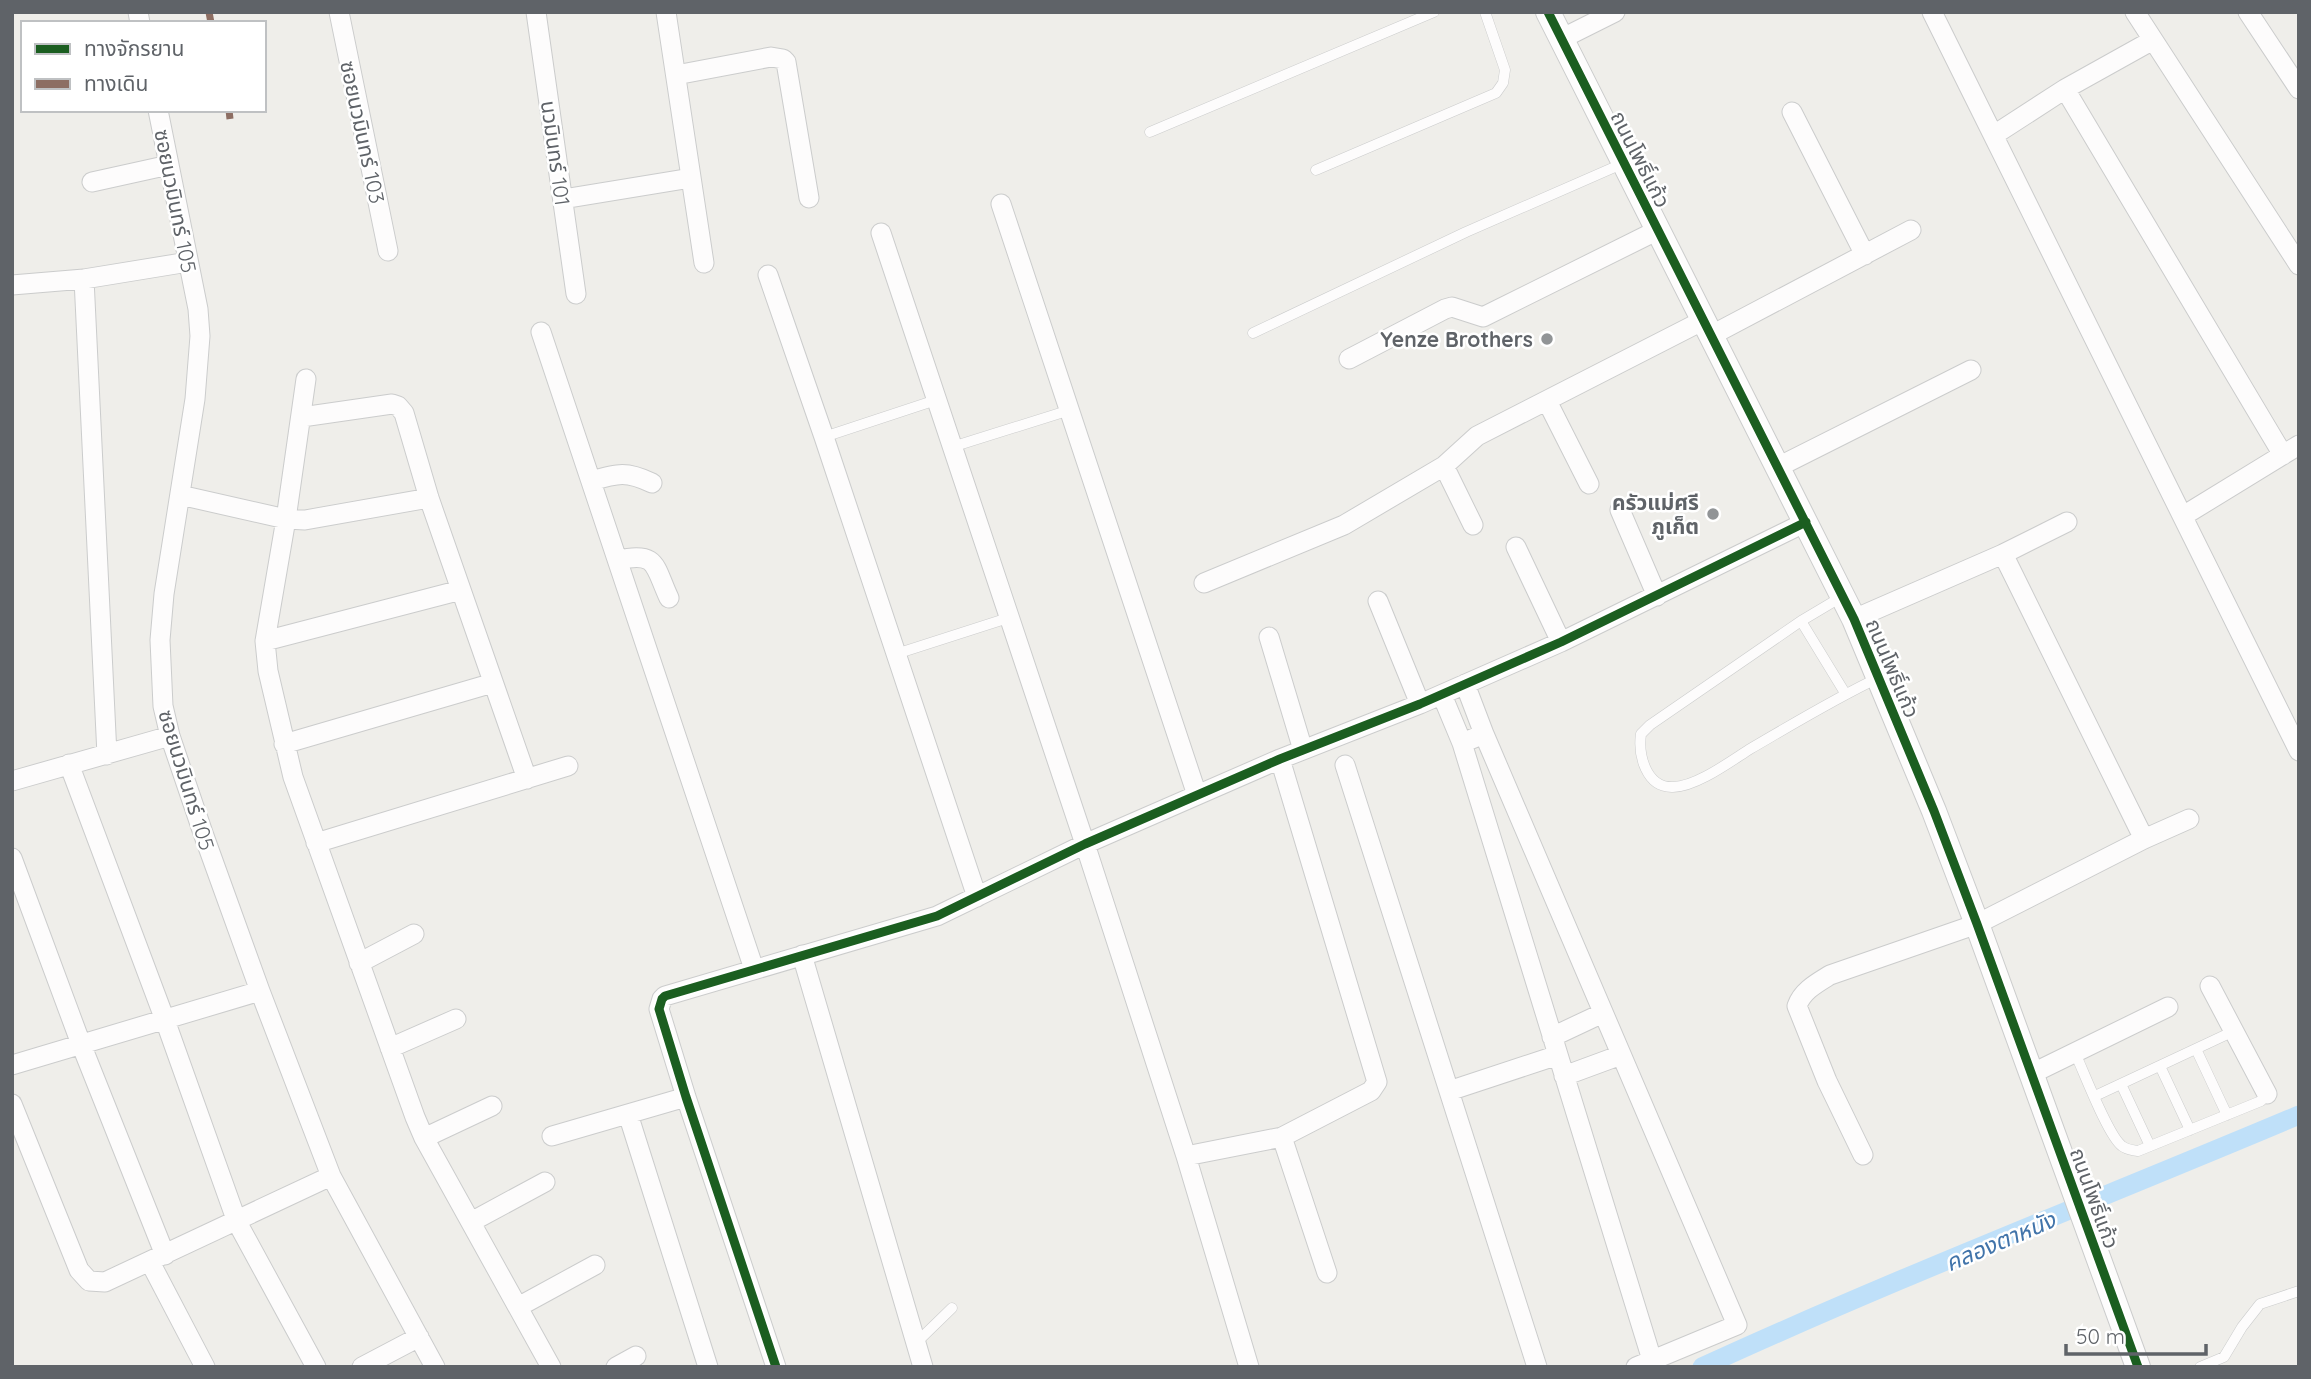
<svg xmlns="http://www.w3.org/2000/svg" width="2311" height="1379" viewBox="0 0 2311 1379" font-family="Quicksand,'Noto Sans Thai',sans-serif">
<style>
.lines{fill:none;stroke-linecap:round;stroke-linejoin:round}
.canal{stroke:#bfe0f9;stroke-width:19}
.service-casing{stroke:#cbcccc;stroke-width:11}
.minor-casing{stroke:#cbcccc;stroke-width:21}
.tertiary-casing{stroke:#cbcccc;stroke-width:26}
.service{stroke:#fdfcfc;stroke-width:10}
.minor{stroke:#fdfcfc;stroke-width:19}
.tertiary{stroke:#fdfcfc;stroke-width:24}
.quiet{stroke:#8d6e63;stroke-width:7;stroke-dasharray:14 7;stroke-linecap:butt}
.cycleway-casing{stroke:#fff;stroke-width:13}
.cycleway{stroke:#1b5e20;stroke-width:9}
.poi-dot{fill:#919496;stroke:#fff;stroke-width:2.5}
.labels{text-anchor:middle;dominant-baseline:central;stroke-width:5;stroke-linejoin:round;paint-order:stroke}
.street-label{font-size:21px;fill:#5f6368;stroke:#fff}
.poi-label{font-size:21px;font-weight:bold;fill:#5f6368;stroke:#fff;text-anchor:end}
.water-label{font-size:23px;font-style:italic;fill:#4174aa;stroke:#fff}
</style>
<rect width="100%" height="100%" fill="#efeeea"/>
<g class="lines">
<path class="canal" d="M1702 1367C1898 1277 2100 1199 2299 1115"/>
<g class="service-casing">
<path id="service" d="M1150 132 1434 12
M1316 170 1496 93 1503 83 1505 70 1485 12
M1253 333 1466 232 1624 163
M824 437 936 400
M952 447 1070 410
M1843 596 1801 621 1650 725 1641 734C1638 755 1646 788 1673 787 1696 787 1731 761 1750 749 1793 724 1834 699 1878 678
M1801 621 1845 693
M896 654 1008 618
M2196 1049 2227 1115
M2075 1053C2084 1072 2108 1136 2122 1146 2127 1150 2133 1150 2138 1151L2261 1101 2267 1094
M2160 1066 2190 1130
M2121 1084 2150 1146
M2095 1096 2234 1031
M916 1343 952 1308
M2200 1367 2224 1357 2242 1327 2260 1304 2299 1291"/>
</g>
<g class="minor-casing">
<path id="minor" d="M138 12 140 23
M339 12 388 251
M536 12 576 294
M666 12 704 263
M1932 12 2299 751
M2135 12 2299 265
M2248 12 2299 89
M1561 39 1615 12
M676 75 771 57 783 59 786 62 809 198
M2065 89 2283 455
M158 110 198 309 200 336 195 399 164 594 160 640 163 706 170 736 203 833 260 991 331 1176 435 1367
M1792 112 1865 255
M1994 135 2065 89 2153 40
M92 182 169 165
M563 199 691 178
M1001 204 1197 795
M881 233 1085 844 1186 1156 1249 1367
M768 275 824 437 977 897
M84 279 107 755
M12 285 84 279 188 262
M541 332 754 969
M1710 336 1911 230
M1349 359 1445 309 1452 307 1483 317 1658 230
M306 379 286 519 265 641 268 671 293 777 415 1117 424 1138 551 1367
M1547 401 1589 484
M302 417 392 404 398 406 404 413 429 498 527 779
M1444 466 1473 525
M1778 467 1971 370
M591 481C618 473 627 471 652 483
M180 495 286 519 305 520 429 498
M1620 510 1657 596
M2183 516 2299 445
M1516 547 1561 642
M2003 554 2144 839
M618 560C658 551 654 566 669 598
M1204 583 1344 525 1444 466 1477 436 1702 321
M1378 601 1420 704
M1854 619 2003 554 2067 522
M1269 637 1303 750
M265 641 461 590
M1465 684 1484 734
M1442 695 1462 743 1652 1360
M1462 743 1484 734 1737 1325 1636 1367
M284 744 493 683
M1280 759 1377 1082 1371 1091 1282 1137 1327 1273
M69 764 165 1020 237 1222 316 1367
M1345 765 1537 1367
M12 781 170 736
M316 843 568 766
M12 858 81 1044 165 1255
M802 955 923 1367
M359 963 414 934
M2210 986 2267 1094
M1552 1037 1603 1013
M390 1048 456 1019
M12 1065 260 991
M2031 1074 2168 1007
M1564 1076 1621 1055
M1449 1091 1558 1055
M12 1104 79 1270 89 1281 105 1282 331 1176
M628 1114 708 1367
M552 1136 686 1097
M424 1138 492 1106
M1863 1155 1827 1081 1797 1006C1802 991 1817 983 1830 975L1977 924 2144 839 2189 819
M1186 1156 1282 1137
M471 1222 545 1182
M150 1262 205 1367
M518 1307 595 1265
M362 1367 419 1337
M616 1367 636 1356
M776 1367 686 1097 659 1009 662 999 665 996 937 916 1085 844 1280 759 1420 704 1561 642 1806 522"/>
</g>
<g class="tertiary-casing">
<path id="tertiary" d="M1548 12 1854 619 1934 811 1977 924 2138 1367"/>
</g>
<use href="#service" class="service"/>
<use href="#minor" class="minor"/>
<use href="#tertiary" class="tertiary"/>
<path class="quiet" d="M209 12 211 23
M229 110 230 119"/>
<g class="cycleway-casing">
<path id="cycleway" d="M1548 12 1854 619 1934 811 1977 924 2138 1367
M776 1367 686 1097 659 1009 662 999 665 996 937 916 1085 844 1280 759 1420 704 1561 642 1806 522"/>
</g>
<use href="#cycleway" class="cycleway"/>
</g>
<g class="poi-dot">
<circle cx="1547" cy="339" r="7"/>
<circle cx="1713" cy="514" r="7"/>
</g>
<g class="labels">
<g class="street-label">
<text transform="translate(363 132) rotate(78)">ซอยนวมินทร์ 103</text>
<text transform="translate(556 153) rotate(82)">นวมินทร์ 101</text>
<text transform="translate(1641 159) rotate(63)">ถนนโพธิ์แก้ว</text>
<text transform="translate(176 201) rotate(79)">ซอยนวมินทร์ 105</text>
<text transform="translate(1893 668) rotate(67)">ถนนโพธิ์แก้ว</text>
<text transform="translate(187 780) rotate(73)">ซอยนวมินทร์ 105</text>
<text transform="translate(2095 1198) rotate(70)">ถนนโพธิ์แก้ว</text>
</g>
<g class="poi-label">
<text x="1533" y="339">Yenze Brothers</text>
<text x="1699" y="502">ครัวแม่ศรี<tspan x="1699" dy="24">ภูเก็ต</tspan></text>
</g>
<g class="water-label">
<text transform="translate(2000 1241) rotate(-23)">คลองตาหนัง</text>
</g>
</g>
<rect width="2311" height="1379" fill="none" stroke="#5f6368" stroke-width="28"/>
<rect x="21" y="21" width="245" height="91" fill="#ffffff" stroke="#bfc1c3" stroke-width="2"/>
<rect x="35" y="44" width="35" height="10" fill="#1b5e20" stroke="#bfc1c3" stroke-width="2"/>
<text x="84" y="56" font-size="21" fill="#5f6368">ทางจักรยาน</text>
<rect x="35" y="79" width="35" height="10" fill="#8d6e63" stroke="#bfc1c3" stroke-width="2"/>
<text x="84" y="91" font-size="21" fill="#5f6368">ทางเดิน</text>
<path d="M2066 1344v10h140v-10" fill="none" stroke="#5f6368" stroke-width="3.5"/>
<text x="2076" y="1344" font-size="21" fill="#5f6368" stroke="#ffffff" stroke-width="5" paint-order="stroke">50 m</text>
</svg>
